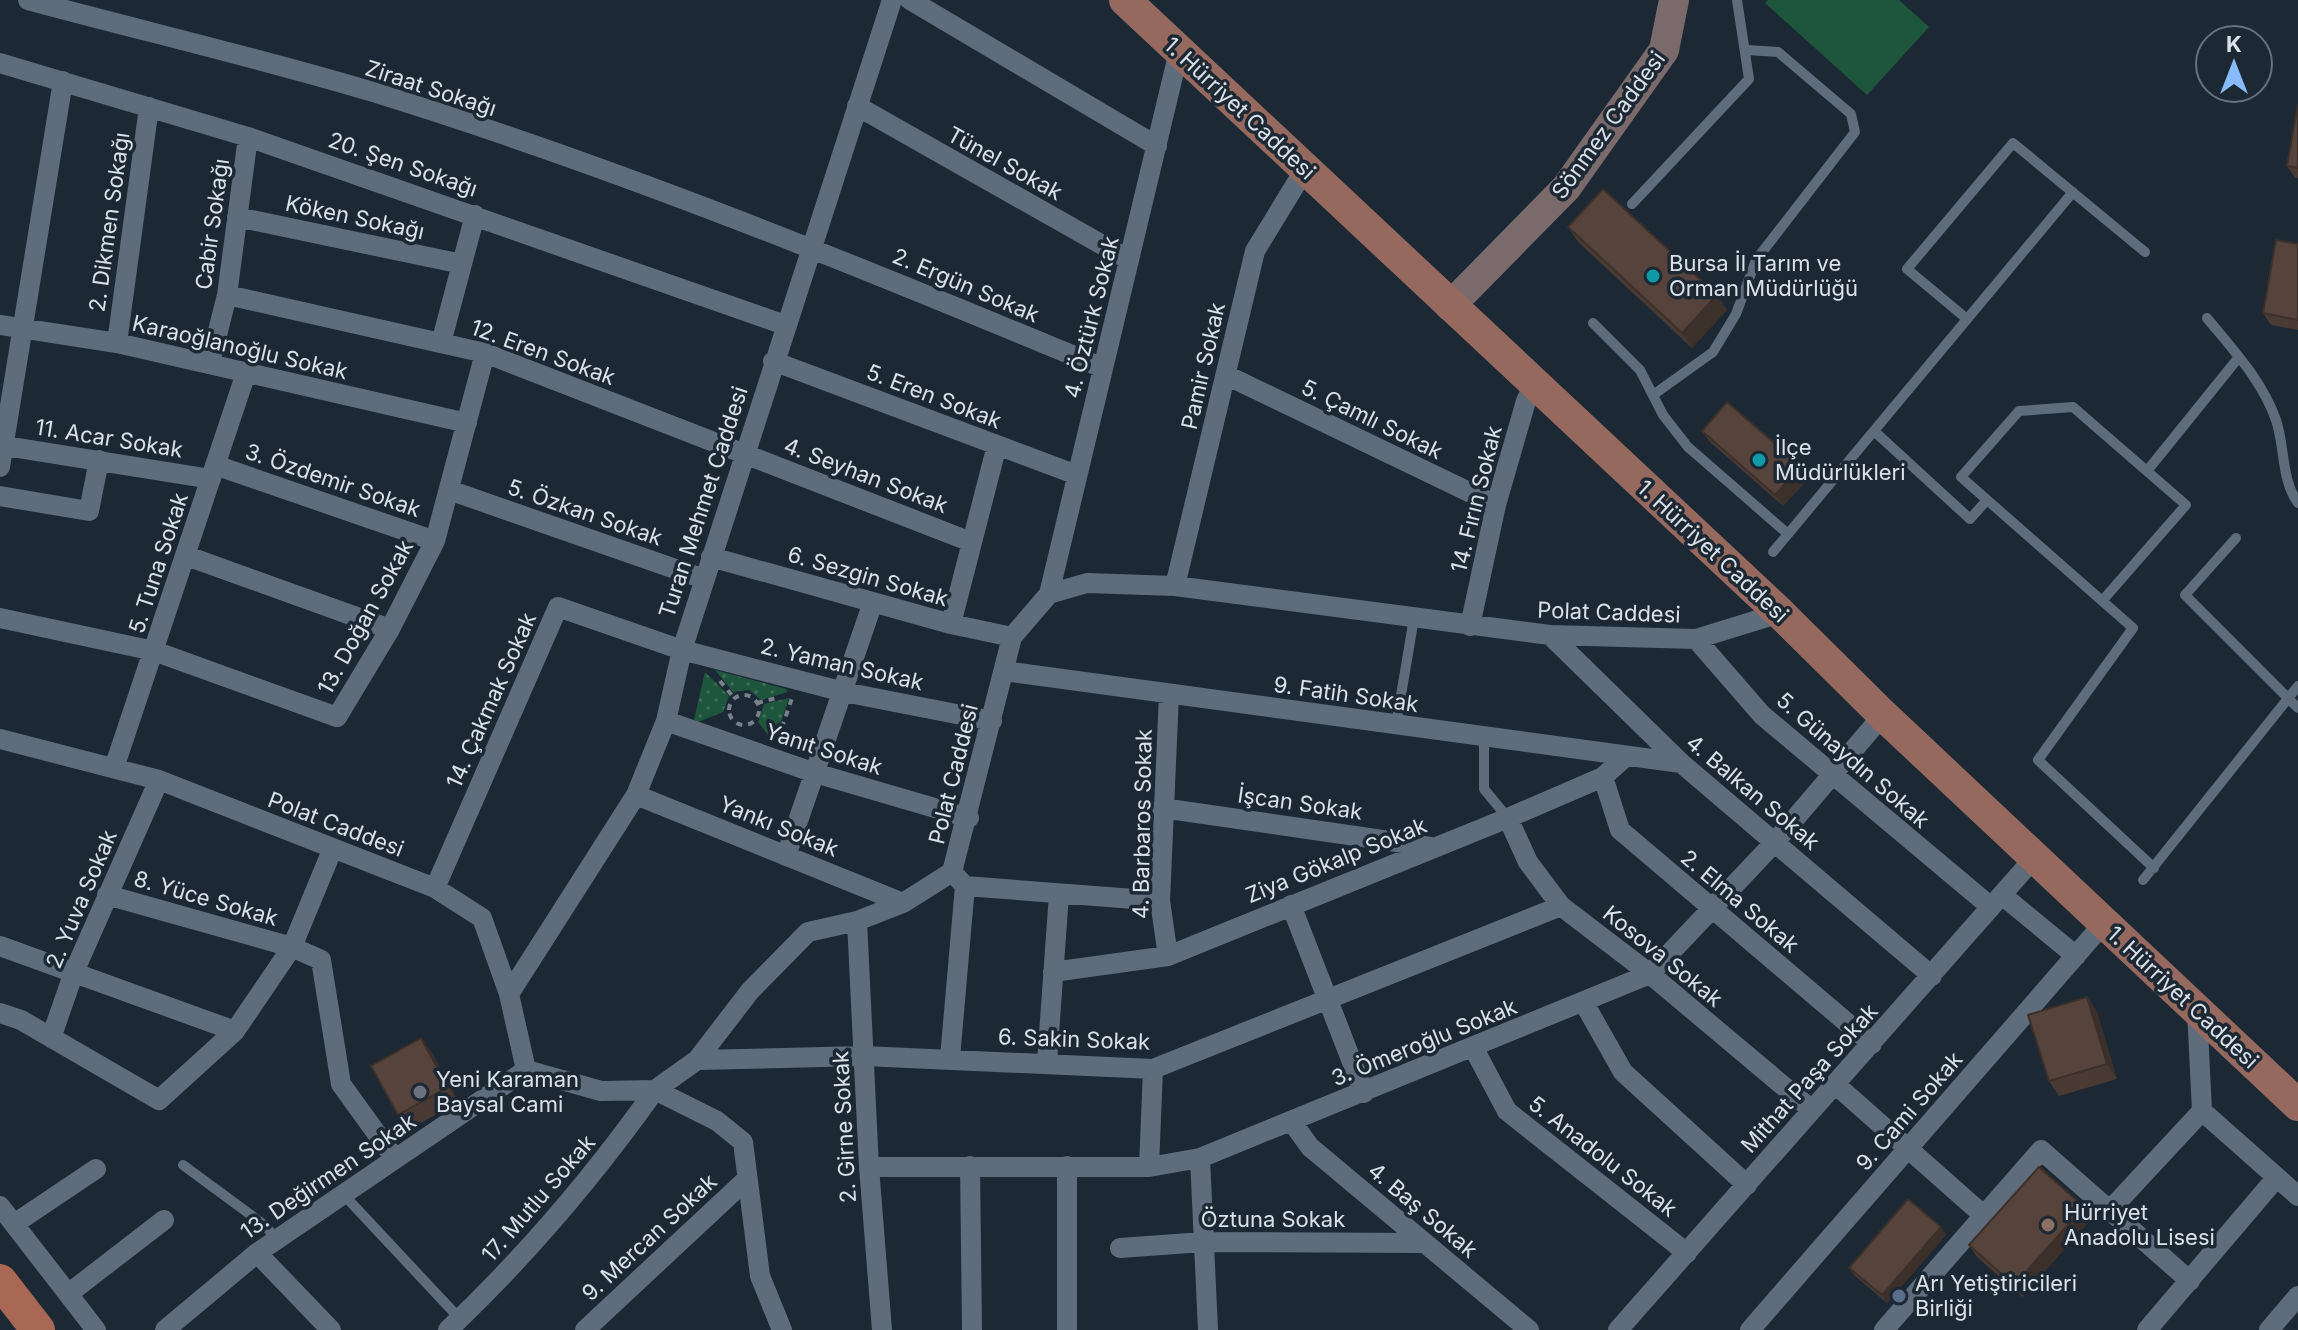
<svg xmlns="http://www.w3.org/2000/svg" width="2298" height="1330" viewBox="0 0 2298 1330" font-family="Inter,sans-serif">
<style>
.green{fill:#1e563d}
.park{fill:url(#park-dots)}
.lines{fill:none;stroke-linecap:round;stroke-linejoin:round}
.path{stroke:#77818b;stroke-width:4;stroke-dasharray:6 6;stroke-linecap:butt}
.service{stroke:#5f6c7b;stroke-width:10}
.minor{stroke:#5f6c7b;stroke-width:20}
.secondary{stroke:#7b6a6c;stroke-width:30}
.primary{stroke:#96695e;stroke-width:32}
.trunk{stroke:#a86854;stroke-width:34}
.wall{fill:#4a3a34}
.shaded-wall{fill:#3c302a}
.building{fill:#56443c;stroke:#3c302a;stroke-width:2}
.culture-dot{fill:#0f9aa8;stroke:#1c2834;stroke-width:3}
.worship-dot{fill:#6b7280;stroke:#1c2834;stroke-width:3}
.education-dot{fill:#8d6e63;stroke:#1c2834;stroke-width:3}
.service-dot{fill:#5c6f8a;stroke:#1c2834;stroke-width:3}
.labels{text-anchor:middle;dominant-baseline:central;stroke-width:7;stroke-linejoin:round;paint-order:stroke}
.street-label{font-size:22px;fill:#d9e1e9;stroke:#1c2834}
.poi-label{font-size:22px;fill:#d9e1e9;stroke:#1c2834;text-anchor:start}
</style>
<defs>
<pattern id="park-dots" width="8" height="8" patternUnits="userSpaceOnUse" patternTransform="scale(2)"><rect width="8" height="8" fill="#1e563d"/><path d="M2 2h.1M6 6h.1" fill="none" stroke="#3e6e59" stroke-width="1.8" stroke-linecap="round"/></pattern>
</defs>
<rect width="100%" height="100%" fill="#1c2834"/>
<path class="green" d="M1768 0H1899L1929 27 1867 95 1765 3Z"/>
<path class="park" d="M715 670 786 689 787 692 761 700 749 690 733 692Z
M705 672 729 696 723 712 693 724Z
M789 698 774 742 758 722 764 704Z"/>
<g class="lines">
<path class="path" d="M720 681 735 699
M729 710a15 15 0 1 1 30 0a15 15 0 1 1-30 0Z
M757 703 780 697
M778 739 792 698"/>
<path class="service" d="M1632 204 1749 79 1737 0
M2207 318C2233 350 2262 380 2276 420 2285 446 2281 480 2298 503
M1967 319 1907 269 2013 143 2145 252
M1593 323 1640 370 1663 415 1688 447 1788 534
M1653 395 1713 352 1736 314 1756 260 1855 132 1851 114 1778 52 1747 50
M1874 431 1970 519 1987 500
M2147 471 2239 357
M2236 538 2185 595 2298 708
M1773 552 2073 192
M2102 601 2186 505 2073 407 2019 411 1961 477C2018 527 2076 578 2133 628L2038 760 2154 868
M1396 725 1414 618
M1484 738V789L1508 818
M2143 880 2298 686
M183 1165 263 1224 277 1239
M343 1194 460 1319"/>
<path class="minor" d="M28 0C143 31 259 58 373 92 622 169 863 268 1103 368
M910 0 1157 146
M0 63 248 137 785 325
M857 106 1129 260
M237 217 462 264
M227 295 485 353 971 542
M0 325 117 343 467 423
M117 343 149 107
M441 343 475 215
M773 361 1077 475
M210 363 227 295 248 137
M1226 375 1496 505
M0 445 211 479
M215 465 435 541
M0 467 63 81
M449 490 704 579
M0 496 89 511 99 460
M187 556 390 629
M711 557 951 624 1012 637
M1175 586 1255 251 1305 169
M1049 594 1179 51
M0 618 154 651 337 717 390 629 435 541 485 353
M951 624 997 445
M1470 626 1496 505 1526 401 1534 385
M1550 635 1681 763 1932 976
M1696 639 1762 715 1991 907
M1004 671 1681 763
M666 721 815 773 969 818
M0 739 159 780 435 888 482 918 509 994 526 1070 601 1091 655 1090 697 1060 750 991 808 932 857 921 903 903 952 872 1012 637 1049 594 1087 583 1175 586 1550 635 1696 639 1780 613
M114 768 246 373
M1603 777 1620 830 1872 1044
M636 795 903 903
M1162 808 1431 847
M1508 818 1528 862 1561 906 1650 974 1812 1110
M786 856 873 602
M952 872 965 886 1160 901
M435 888 558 607 682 650 844 692 992 721
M107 895 292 947 321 960 341 1084 395 1159
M2002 895 2076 956
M1291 905 1364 1093
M857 921 869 1167 882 1330
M0 946 235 1031
M1168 956 1160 901 1169 694
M1053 972 1168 956 1508 818 1603 777 1625 757
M509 994 636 795 666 721 682 650 892 0
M1584 1003 1623 1072 1747 1185
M2197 1010 2202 1111 2298 1196
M0 1013 21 1020 159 1100 235 1031 292 947 333 848
M51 1038 74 972 159 780
M1473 1047 1507 1111 1687 1253
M950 1058 965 886
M697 1060 864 1056 1153 1069 1561 906
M1047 1062 1059 894
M1835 1084 1982 1214
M1292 1122 1310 1147 1529 1330
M1200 1158 1208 1330
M970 1166 972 1330
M1067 1166V1330
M869 1167H1149L1200 1158 1650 974 1775 842 1883 715
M1149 1167 1153 1069
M0 1206 96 1330
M2110 1210 2202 1111
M14 1224 96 1169
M1120 1248 1203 1242 1425 1243
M257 1253 331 1330
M68 1294 164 1220
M165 1330 257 1253 526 1070
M448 1330C525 1257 594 1176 655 1090L717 1121 743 1142 760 1276 782 1330
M585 1330 747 1179
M1618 1330 2035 857
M1750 1330 2104 923
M1884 1330 2041 1150 2190 1281
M2147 1330 2277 1177
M2269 1330 2298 1296"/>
<path class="secondary" d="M1450 306 1566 188 1664 50 1674 0"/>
<path class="primary" d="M1125 0 1780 613 1883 715 2298 1105"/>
<path class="trunk" d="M0 1281 38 1330"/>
</g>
<path class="wall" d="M2298 104V178H2295L2287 166Z
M1568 227 1717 295 1727 310 1692 348 1578 242Z
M2298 244V330L2271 325 2263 313Z
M1702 431 1809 478 1783 506 1710 442Z
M2087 997 2097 1012 2117 1079 2059 1096 2049 1081Z
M421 1038 432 1053 459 1102 408 1130 398 1115Z
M2092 1218 2022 1297 1977 1257 1969 1245Z
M1941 1227 1946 1235 1887 1303 1855 1276 1849 1268Z"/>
<path class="shaded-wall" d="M1717 295 1727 310 1692 348 1682 333Z
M1801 466 1809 478 1783 506 1775 495Z
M2087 997 2097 1012 2117 1079 2107 1064Z
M421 1038 432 1053 459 1102 448 1087Z
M2084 1207 2092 1218 2022 1297 2014 1285Z
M1941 1227 1946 1235 1887 1303 1882 1295Z"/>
<path class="building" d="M2298 104V168L2287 166Z
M1603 189 1717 295 1682 333 1568 227Z
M2276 240 2298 244V320L2263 313Z
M1727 402 1801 466 1775 495 1702 431Z
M2087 997 2107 1064 2049 1081 2028 1015Z
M421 1038 448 1087 398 1115 371 1066Z
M2039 1167 2084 1207 2014 1285 1969 1245Z
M1908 1199 1941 1227 1882 1295 1849 1268Z"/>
<g class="culture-dot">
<circle cx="1653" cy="276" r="8"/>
<circle cx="1759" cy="460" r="8"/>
</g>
<circle class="worship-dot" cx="420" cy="1092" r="8"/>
<circle class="education-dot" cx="2048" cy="1225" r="8"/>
<circle class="service-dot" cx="1899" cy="1296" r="8"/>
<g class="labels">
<g class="street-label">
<text transform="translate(431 88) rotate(18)">Ziraat Sokağı</text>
<text transform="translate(1240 108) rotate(43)">1. Hürriyet Caddesi</text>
<text transform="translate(1608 125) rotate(-54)">Sönmez Caddesi</text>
<text transform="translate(1005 163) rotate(29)">Tünel Sokak</text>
<text transform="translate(403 164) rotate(19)">20. Şen Sokağı</text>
<text transform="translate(355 217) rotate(12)">Köken Sokağı</text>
<text transform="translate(109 222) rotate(-82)">2. Dikmen Sokağı</text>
<text transform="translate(212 224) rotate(-82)">Cabir Sokağı</text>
<text transform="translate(966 285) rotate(23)">2. Ergün Sokak</text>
<text transform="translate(1091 317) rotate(-76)">4. Öztürk Sokak</text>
<text transform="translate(240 347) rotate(13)">Karaoğlanoğlu Sokak</text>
<text transform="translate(543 352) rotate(20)">12. Eren Sokak</text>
<text transform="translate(1203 366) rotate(-77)">Pamir Sokak</text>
<text transform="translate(934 396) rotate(21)">5. Eren Sokak</text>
<text transform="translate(1372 419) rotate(26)">5. Çamlı Sokak</text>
<text transform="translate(109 438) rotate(9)">11. Acar Sokak</text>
<text transform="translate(866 475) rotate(21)">4. Seyhan Sokak</text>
<text transform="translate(333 480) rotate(19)">3. Özdemir Sokak</text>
<text transform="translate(1476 499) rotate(-76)">14. Fırın Sokak</text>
<text transform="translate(703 502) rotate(-72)">Turan Mehmet Caddesi</text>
<text transform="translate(585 512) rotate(19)">5. Özkan Sokak</text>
<text transform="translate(1713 551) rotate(43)">1. Hürriyet Caddesi</text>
<text transform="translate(158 563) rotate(-72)">5. Tuna Sokak</text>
<text transform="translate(868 576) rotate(16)">6. Sezgin Sokak</text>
<text transform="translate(1609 612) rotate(2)">Polat Caddesi</text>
<text transform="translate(365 617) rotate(-61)">13. Doğan Sokak</text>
<text transform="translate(842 664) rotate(13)">2. Yaman Sokak</text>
<text transform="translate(1346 694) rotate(8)">9. Fatih Sokak</text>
<text transform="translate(491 700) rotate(-66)">14. Çakmak Sokak</text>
<text transform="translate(824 749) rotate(18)">Yanıt Sokak</text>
<text transform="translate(1853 760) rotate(41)">5. Günaydın Sokak</text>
<text transform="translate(953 774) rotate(-76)">Polat Caddesi</text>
<text transform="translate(1753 792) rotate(40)">4. Balkan Sokak</text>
<text transform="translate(1300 803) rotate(8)">İşcan Sokak</text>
<text transform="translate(336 824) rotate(21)">Polat Caddesi</text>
<text transform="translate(1142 824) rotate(-89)">4. Barbaros Sokak</text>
<text transform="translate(779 826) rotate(22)">Yankı Sokak</text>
<text transform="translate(1336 860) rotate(-22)">Ziya Gökalp Sokak</text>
<text transform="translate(206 898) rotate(16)">8. Yüce Sokak</text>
<text transform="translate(81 899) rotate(-67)">2. Yuva Sokak</text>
<text transform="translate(1740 901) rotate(40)">2. Elma Sokak</text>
<text transform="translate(1663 956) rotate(39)">Kosova Sokak</text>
<text transform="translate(2183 997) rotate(43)">1. Hürriyet Caddesi</text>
<text transform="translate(1074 1039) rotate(2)">6. Sakin Sokak</text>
<text transform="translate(1424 1042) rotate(-22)">3. Ömeroğlu Sokak</text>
<text transform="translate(1809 1078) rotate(-48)">Mithat Paşa Sokak</text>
<text transform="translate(1909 1111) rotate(-49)">9. Cami Sokak</text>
<text transform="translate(844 1127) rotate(-93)">2. Girne Sokak</text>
<text transform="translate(1603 1156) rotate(38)">5. Anadolu Sokak</text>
<text transform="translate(328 1176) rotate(-34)">13. Değirmen Sokak</text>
<text transform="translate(538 1198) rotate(-49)">17. Mutlu Sokak</text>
<text transform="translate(1423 1210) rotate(40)">4. Baş Sokak</text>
<text x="1273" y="1219">Öztuna Sokak</text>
<text transform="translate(649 1237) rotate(-43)">9. Mercan Sokak</text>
</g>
<g class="poi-label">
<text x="1669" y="263">Bursa İl Tarım ve<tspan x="1669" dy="25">Orman Müdürlüğü</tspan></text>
<text x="1775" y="447">İlçe<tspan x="1775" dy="25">Müdürlükleri</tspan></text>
<text x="436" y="1079">Yeni Karaman<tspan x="436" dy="25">Baysal Cami</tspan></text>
<text x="2064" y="1212">Hürriyet<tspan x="2064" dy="25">Anadolu Lisesi</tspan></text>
<text x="1915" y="1283">Arı Yetiştiricileri<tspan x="1915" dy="25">Birliği</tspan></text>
</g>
</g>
<g transform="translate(2234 64)"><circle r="38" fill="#1c2834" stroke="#68727c" stroke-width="2"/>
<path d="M0-6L14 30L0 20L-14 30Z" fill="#87bbfc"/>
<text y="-12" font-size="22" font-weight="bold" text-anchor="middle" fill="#d9e1e9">K</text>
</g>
</svg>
